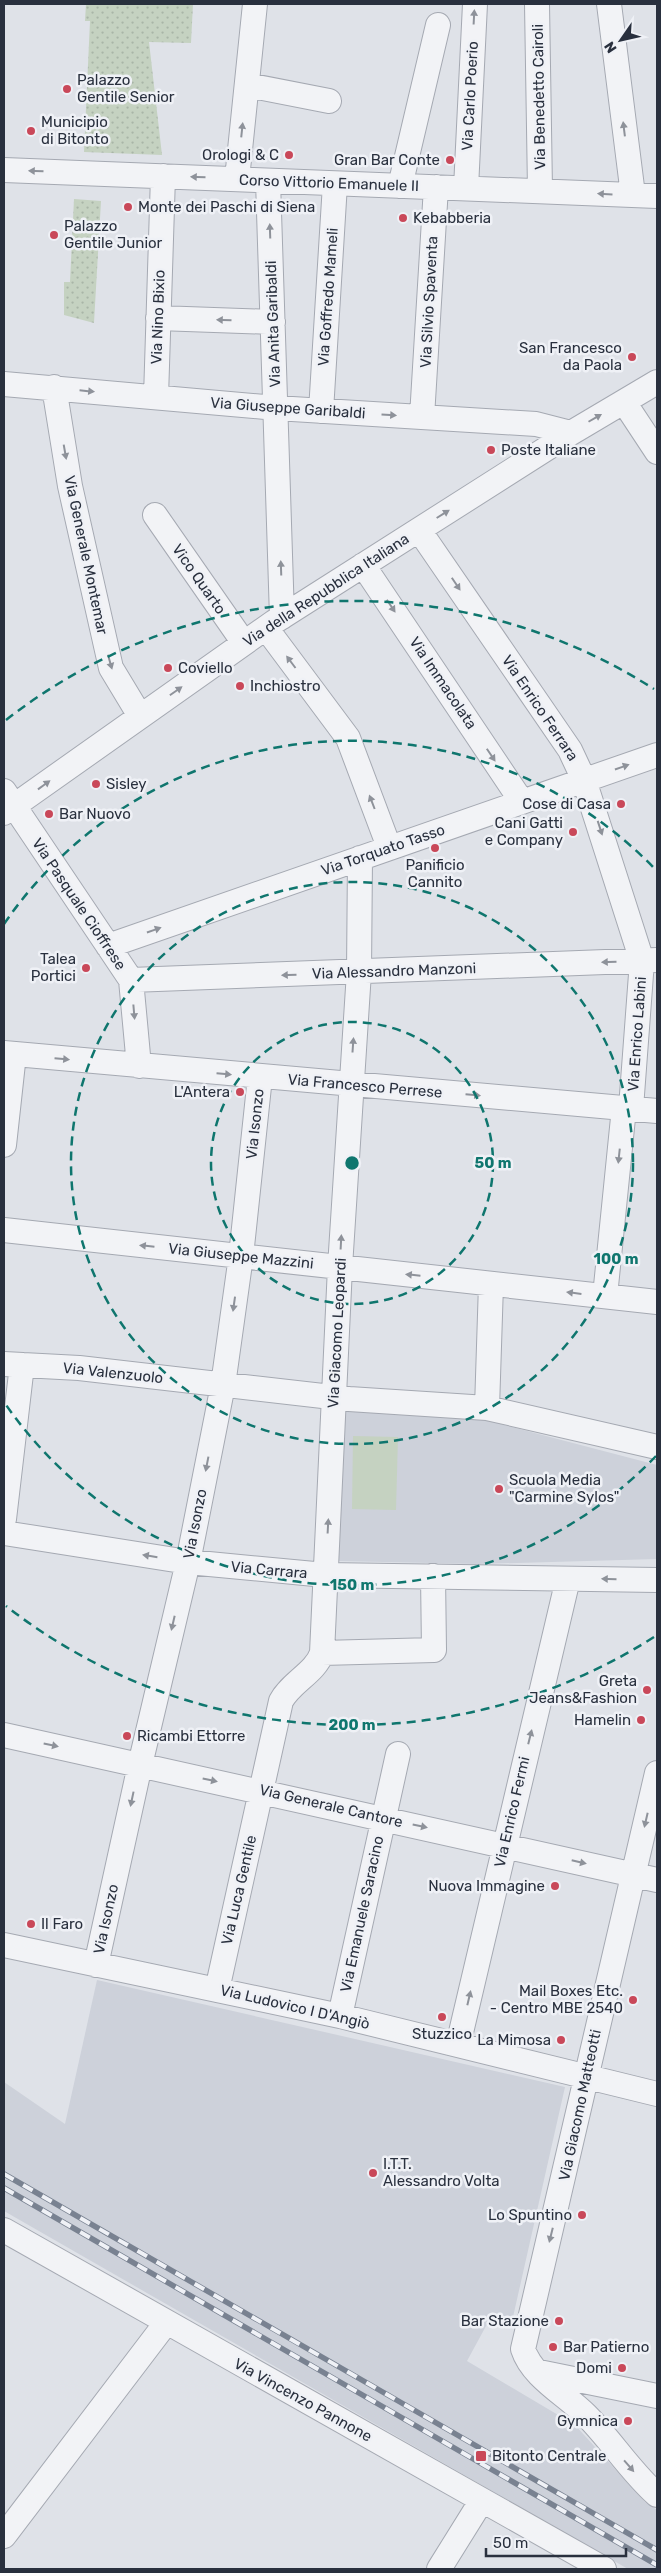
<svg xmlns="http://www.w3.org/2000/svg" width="661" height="2573" viewBox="0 0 661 2573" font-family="Rubik,sans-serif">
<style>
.built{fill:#cdd1da}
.garden{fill:url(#garden-dots)}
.pitch{fill:#c5d2c1}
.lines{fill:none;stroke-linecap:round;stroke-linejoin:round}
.minor-casing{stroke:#a5a9b2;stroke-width:26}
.minor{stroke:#f2f3f6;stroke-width:24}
.rail-casing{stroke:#798291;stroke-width:5.5}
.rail{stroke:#eff1f6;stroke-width:4;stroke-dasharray:11;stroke-linecap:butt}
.oneway{fill:#8e929a}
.ring{fill:none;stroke:#0f766e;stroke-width:2.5;stroke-dasharray:9 6}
.poi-dot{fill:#c94859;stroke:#eff1f6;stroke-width:2}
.labels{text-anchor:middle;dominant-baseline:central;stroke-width:5;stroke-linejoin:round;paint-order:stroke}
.poi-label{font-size:15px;fill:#29303e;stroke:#eff1f6;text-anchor:start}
.street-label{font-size:15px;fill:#29303e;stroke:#eff1f6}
.centre{fill:#0f766e;stroke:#eff1f6;stroke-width:2.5}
.ring-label{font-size:15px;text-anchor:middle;font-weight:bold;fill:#0f766e;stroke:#eff1f6;stroke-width:5;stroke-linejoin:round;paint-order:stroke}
</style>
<defs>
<pattern id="garden-dots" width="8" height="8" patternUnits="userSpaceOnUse" patternTransform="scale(1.25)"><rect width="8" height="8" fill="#c5d2c1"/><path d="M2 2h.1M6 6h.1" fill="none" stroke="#a9b5a7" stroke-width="1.8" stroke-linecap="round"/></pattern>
</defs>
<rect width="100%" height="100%" fill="#dfe2e8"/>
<path class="built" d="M344 1408 478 1418 657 1465V1559L477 1564 338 1561Z
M97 1980 565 2087 513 2317 503 2320 492 2315 467 2361 575 2425 645 2502 657 2510V2569H628L4 2211V2082L65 2124Z"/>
<path class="garden" d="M86 4H193L191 43 149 42 162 155 84 152 90 21H85Z
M74 199 101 201 94 323 64 315V282H70Z"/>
<path class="pitch" d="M353 1436 398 1437 396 1510 352 1509Z"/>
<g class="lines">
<g class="minor-casing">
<path id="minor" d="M537 4 540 190
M609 4 633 195
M247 85 329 101
M4 170 657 196
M237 179 255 4
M268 181 282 617
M400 186 438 25
M466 188 475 4
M158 318 273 322
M4 384 276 408 536 424 571 433
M54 387 70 486 111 668 140 716
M156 397 163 176
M624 402 657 452
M321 411 335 184
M422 417 436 187
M155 515 244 643
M419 530 570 750 584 780 642 961 631 1108
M363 565 522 802
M266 628 348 738 389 847
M4 791 131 980 139 1066
M4 813 274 622 571 433 657 382
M108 946 657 755
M131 980 657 960
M4 1053 657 1111
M4 1145 14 1054
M4 1230 657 1302
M605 1296 624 1108
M4 1364 79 1368 349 1399 487 1408 657 1447
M487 1408 491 1284
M4 1519 22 1365
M4 1533 188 1562 325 1575 657 1580
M322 1653 434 1650 433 1576
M4 1735 657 1880
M657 1773 523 2349C532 2377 565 2394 586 2415 611 2440 630 2471 657 2495
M4 1945 340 2016 657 2094
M96 1965 140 1765 188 1562 223 1385 241 1256 260 1077
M217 1990 281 1701C291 1682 315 1673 322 1653L340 1267 359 972 360 858
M340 2016 398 1754
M458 2045 568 1579
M4 2230 604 2569
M539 2372 657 2396
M4 2536 166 2323
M439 2569 482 2500"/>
</g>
<use href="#minor" class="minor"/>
<g class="rail-casing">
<path id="rail" d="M4 2174 657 2550
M4 2188 657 2565"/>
</g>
<use href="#rail" class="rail"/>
</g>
<defs><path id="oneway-solid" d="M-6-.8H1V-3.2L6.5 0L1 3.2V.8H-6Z" transform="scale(1.25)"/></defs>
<g class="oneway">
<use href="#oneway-solid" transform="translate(474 17) rotate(-87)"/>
<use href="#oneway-solid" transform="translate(624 129) rotate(-97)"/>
<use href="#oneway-solid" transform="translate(242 130) rotate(-84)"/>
<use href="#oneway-solid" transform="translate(36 171) rotate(-178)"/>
<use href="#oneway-solid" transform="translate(198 177) rotate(-178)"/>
<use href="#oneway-solid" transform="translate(605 194) rotate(-177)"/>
<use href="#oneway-solid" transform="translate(270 231) rotate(-92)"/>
<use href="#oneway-solid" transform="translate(224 320) rotate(-178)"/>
<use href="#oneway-solid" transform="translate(87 391) rotate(6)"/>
<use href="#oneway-solid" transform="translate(389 415) rotate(4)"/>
<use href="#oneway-solid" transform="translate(595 418) rotate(-30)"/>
<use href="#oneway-solid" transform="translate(65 452) rotate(80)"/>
<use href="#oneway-solid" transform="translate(443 514) rotate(-32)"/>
<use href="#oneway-solid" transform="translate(281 568) rotate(-92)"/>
<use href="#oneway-solid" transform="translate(456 584) rotate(56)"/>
<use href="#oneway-solid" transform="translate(391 606) rotate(56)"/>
<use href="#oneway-solid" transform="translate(110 662) rotate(74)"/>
<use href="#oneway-solid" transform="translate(291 662) rotate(-127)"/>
<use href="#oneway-solid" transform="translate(176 691) rotate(-35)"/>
<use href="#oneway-solid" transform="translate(491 755) rotate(56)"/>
<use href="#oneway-solid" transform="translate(622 767) rotate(-19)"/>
<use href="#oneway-solid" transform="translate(44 785) rotate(-36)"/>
<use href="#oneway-solid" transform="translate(372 802) rotate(-111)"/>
<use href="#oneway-solid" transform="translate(600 828) rotate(72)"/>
<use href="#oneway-solid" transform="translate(154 930) rotate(-19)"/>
<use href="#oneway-solid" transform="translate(609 962) rotate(178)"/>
<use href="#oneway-solid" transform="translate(289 975) rotate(178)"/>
<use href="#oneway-solid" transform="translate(134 1012) rotate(85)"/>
<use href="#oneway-solid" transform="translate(353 1045) rotate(-86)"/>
<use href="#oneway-solid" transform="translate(62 1059) rotate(5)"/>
<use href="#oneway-solid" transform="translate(224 1074) rotate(5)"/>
<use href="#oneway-solid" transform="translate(473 1095) rotate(5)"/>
<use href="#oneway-solid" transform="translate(619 1156) rotate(96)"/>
<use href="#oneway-solid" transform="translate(341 1242) rotate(-87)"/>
<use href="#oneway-solid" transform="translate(147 1246) rotate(-174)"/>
<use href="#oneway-solid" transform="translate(413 1275) rotate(-174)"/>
<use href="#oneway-solid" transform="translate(574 1293) rotate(-173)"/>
<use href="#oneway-solid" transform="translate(234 1304) rotate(98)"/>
<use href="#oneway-solid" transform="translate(207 1464) rotate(101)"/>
<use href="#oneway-solid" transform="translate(328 1526) rotate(-87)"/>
<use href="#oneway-solid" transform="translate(150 1556) rotate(-171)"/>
<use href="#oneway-solid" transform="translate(609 1579) rotate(-179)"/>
<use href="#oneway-solid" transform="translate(173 1623) rotate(103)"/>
<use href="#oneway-solid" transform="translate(530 1737) rotate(-76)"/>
<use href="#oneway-solid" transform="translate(51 1745) rotate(12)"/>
<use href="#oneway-solid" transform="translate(210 1780) rotate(12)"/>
<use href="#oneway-solid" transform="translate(132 1799) rotate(102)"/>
<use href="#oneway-solid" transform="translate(646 1820) rotate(103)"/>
<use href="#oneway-solid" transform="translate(420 1826) rotate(12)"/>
<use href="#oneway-solid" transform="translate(579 1862) rotate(13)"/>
<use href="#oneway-solid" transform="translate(469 1998) rotate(-77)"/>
<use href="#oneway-solid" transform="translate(551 2235) rotate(104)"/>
<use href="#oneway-solid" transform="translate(629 2466) rotate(49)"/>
</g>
<g class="ring">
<circle cx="352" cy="1163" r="141"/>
<circle cx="352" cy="1163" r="281"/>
<path d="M656 1456A422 422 0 0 1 4 1402M4 924A422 422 0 0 1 656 870"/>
<path d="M654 1637A562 562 0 0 1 6 1606M6 720A562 562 0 0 1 654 689"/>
</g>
<g class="poi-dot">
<circle cx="67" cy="89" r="5"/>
<circle cx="31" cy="131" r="5"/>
<circle cx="289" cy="155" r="5"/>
<circle cx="450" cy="160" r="5"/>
<circle cx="128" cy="207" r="5"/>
<circle cx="403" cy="218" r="5"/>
<circle cx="54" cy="235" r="5"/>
<circle cx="632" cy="357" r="5"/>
<circle cx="491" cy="450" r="5"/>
<circle cx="168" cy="668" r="5"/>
<circle cx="240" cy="686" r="5"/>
<circle cx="96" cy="784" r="5"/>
<circle cx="621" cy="804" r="5"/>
<circle cx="49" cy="814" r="5"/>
<circle cx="573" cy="832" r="5"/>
<circle cx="435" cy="848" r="5"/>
<circle cx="86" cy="968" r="5"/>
<circle cx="240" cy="1092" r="5"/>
<circle cx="499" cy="1489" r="5"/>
<circle cx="647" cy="1690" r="5"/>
<circle cx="641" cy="1720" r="5"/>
<circle cx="127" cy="1736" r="5"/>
<circle cx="555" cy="1886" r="5"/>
<circle cx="31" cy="1924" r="5"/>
<circle cx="633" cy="2000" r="5"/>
<circle cx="442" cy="2017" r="5"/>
<circle cx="561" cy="2040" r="5"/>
<circle cx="373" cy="2173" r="5"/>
<circle cx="582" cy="2215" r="5"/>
<circle cx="559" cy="2321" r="5"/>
<circle cx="553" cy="2347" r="5"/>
<circle cx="622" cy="2368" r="5"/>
<circle cx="628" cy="2421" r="5"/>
<rect x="475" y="2450" width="12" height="12" rx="2.5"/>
</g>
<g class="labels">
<g class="poi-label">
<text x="77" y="80">Palazzo<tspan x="77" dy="17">Gentile Senior</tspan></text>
<text x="41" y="122">Municipio<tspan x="41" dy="17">di Bitonto</tspan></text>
<text x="279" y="155" text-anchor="end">Orologi &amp; C</text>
<text x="440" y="160" text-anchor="end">Gran Bar Conte</text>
<text x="138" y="207">Monte dei Paschi di Siena</text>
<text x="413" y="218">Kebabberia</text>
<text x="64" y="226">Palazzo<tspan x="64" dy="17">Gentile Junior</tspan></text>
<text x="622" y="348" text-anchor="end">San Francesco<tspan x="622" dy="17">da Paola</tspan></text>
<text x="501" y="450">Poste Italiane</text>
<text x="178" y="668">Coviello</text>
<text x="250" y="686">Inchiostro</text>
<text x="106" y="784">Sisley</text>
<text x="611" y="804" text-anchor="end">Cose di Casa</text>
<text x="59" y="814">Bar Nuovo</text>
<text x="563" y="823" text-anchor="end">Cani Gatti<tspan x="563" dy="17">e Company</tspan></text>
<text x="435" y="865" text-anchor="middle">Panificio<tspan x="435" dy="17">Cannito</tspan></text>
<text x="76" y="959" text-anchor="end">Talea<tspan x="76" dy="17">Portici</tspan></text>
<text x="230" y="1092" text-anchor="end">L'Antera</text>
<text x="509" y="1480">Scuola Media<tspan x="509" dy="17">"Carmine Sylos"</tspan></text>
<text x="637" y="1681" text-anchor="end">Greta<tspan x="637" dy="17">Jeans&amp;Fashion</tspan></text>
<text x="631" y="1720" text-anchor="end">Hamelin</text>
<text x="137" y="1736">Ricambi Ettorre</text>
<text x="545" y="1886" text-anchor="end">Nuova Immagine</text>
<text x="41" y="1924">Il Faro</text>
<text x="623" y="1991" text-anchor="end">Mail Boxes Etc.<tspan x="623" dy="17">- Centro MBE 2540</tspan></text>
<text x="442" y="2034" text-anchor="middle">Stuzzico</text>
<text x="551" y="2040" text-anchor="end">La Mimosa</text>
<text x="383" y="2164">I.T.T.<tspan x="383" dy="17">Alessandro Volta</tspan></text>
<text x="572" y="2215" text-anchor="end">Lo Spuntino</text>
<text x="549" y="2321" text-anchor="end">Bar Stazione</text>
<text x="563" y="2347">Bar Patierno</text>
<text x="612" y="2368" text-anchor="end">Domi</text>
<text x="618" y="2421" text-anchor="end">Gymnica</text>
<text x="492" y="2456">Bitonto Centrale</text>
</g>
<g class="street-label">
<text transform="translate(470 96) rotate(-87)">Via Carlo Poerio</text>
<text transform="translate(539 97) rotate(-91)">Via Benedetto Cairoli</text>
<text transform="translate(329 183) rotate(2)">Corso Vittorio Emanuele II</text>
<text transform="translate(328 297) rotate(-86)">Via Goffredo Mameli</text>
<text transform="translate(429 302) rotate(-87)">Via Silvio Spaventa</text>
<text transform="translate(158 317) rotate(-88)">Via Nino Bixio</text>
<text transform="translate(273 324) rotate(-92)">Via Anita Garibaldi</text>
<text transform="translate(288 408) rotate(4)">Via Giuseppe Garibaldi</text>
<text transform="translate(86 555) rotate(78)">Via Generale Montemar</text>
<text transform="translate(199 579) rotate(55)">Vico Quarto</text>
<text transform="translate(326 590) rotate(-33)">Via della Repubblica Italiana</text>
<text transform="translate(443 683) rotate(56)">Via Immacolata</text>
<text transform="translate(540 708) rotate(56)">Via Enrico Ferrara</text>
<text transform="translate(383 850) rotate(-19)">Via Torquato Tasso</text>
<text transform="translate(79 904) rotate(56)">Via Pasquale Cioffrese</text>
<text transform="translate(394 971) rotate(-2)">Via Alessandro Manzoni</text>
<text transform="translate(637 1034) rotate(-86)">Via Enrico Labini</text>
<text transform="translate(365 1086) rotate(5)">Via Francesco Perrese</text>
<text transform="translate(255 1124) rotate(-84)">Via Isonzo</text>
<text transform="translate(241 1256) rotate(6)">Via Giuseppe Mazzini</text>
<text transform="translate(337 1333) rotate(-87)">Via Giacomo Leopardi</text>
<text transform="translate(113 1373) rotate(6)">Via Valenzuolo</text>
<text transform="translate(195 1524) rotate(-79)">Via Isonzo</text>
<text transform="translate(269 1570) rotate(5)">Via Carrara</text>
<text transform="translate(331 1806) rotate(13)">Via Generale Cantore</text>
<text transform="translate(512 1812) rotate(-77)">Via Enrico Fermi</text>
<text transform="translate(239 1890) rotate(-77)">Via Luca Gentile</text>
<text transform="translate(362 1914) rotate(-78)">Via Emanuele Saracino</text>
<text transform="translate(106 1919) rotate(-78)">Via Isonzo</text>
<text transform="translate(295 2007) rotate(13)">Via Ludovico I D'Angiò</text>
<text transform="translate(580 2105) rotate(-78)">Via Giacomo Matteotti</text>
<text transform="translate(303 2400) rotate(29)">Via Vincenzo Pannone</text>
</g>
</g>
<circle cx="352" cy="1163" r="8" class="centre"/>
<g class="ring-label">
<text x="493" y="1168">50 m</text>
<text x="616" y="1264">100 m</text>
<text x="352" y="1590">150 m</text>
<text x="352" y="1730">200 m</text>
</g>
<rect width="661" height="2573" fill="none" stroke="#29303e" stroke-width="10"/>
<g transform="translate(621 40) rotate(236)" stroke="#eff1f6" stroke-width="4" paint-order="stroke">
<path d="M0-4L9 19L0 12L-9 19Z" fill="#29303e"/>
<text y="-8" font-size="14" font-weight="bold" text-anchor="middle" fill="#29303e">N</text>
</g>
<path d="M486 2548v8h140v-8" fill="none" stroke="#29303e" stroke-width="2.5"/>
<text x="493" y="2548" font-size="15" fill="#29303e" stroke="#eff1f6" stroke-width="4" paint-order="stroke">50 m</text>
</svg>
